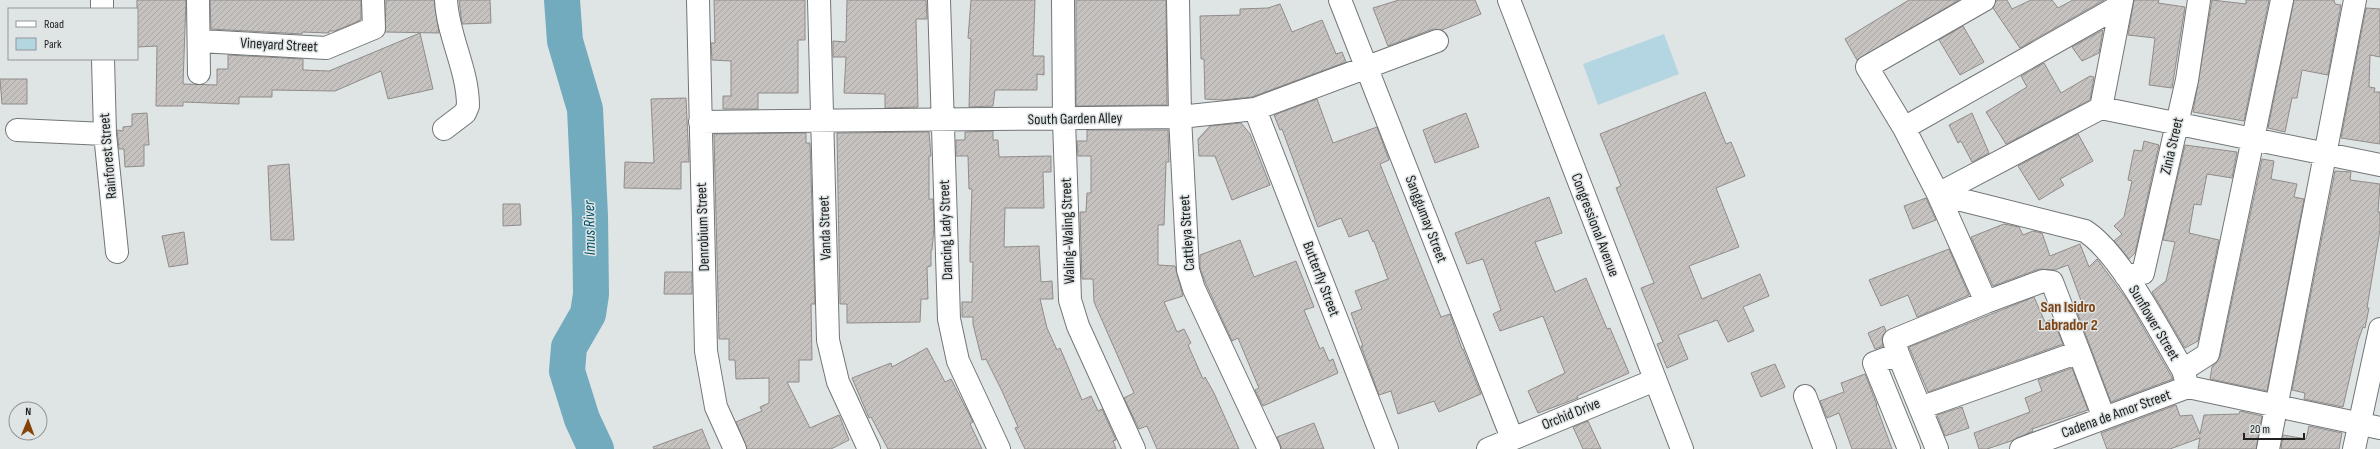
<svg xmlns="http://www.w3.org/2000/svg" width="2380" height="449" viewBox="0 0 2380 449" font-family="'Sofia Sans Condensed',sans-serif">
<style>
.green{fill:#b4d6e3}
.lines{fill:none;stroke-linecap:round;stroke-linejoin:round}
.river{stroke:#73abbe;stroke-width:36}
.building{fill:url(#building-hatch);stroke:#908c8a}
.street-casing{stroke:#727678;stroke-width:24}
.secondary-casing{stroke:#727678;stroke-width:24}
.street{stroke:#fff;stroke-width:22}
.secondary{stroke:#fff;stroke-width:22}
.labels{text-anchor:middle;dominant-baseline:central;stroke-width:3;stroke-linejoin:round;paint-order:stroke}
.street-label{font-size:15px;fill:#202222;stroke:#dfe4e5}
.water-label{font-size:16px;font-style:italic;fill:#005367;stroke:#dfe4e5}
.neighbourhood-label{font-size:16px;font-weight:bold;fill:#7e4313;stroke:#dfe4e5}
</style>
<defs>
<pattern id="building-hatch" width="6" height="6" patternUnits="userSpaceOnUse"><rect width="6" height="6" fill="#c6c2bf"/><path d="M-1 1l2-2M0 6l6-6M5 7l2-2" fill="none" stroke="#aaa6a4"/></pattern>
</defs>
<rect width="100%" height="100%" fill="#dfe4e5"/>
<path class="green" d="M1664 34 1679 74 1598 105 1583 64Z"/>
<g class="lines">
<path class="river" d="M562 0 565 41 585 109 590 216 591 294 588 314 569 347 567 371 582 419 596 449"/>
</g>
<path class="building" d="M137 0H186L183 84 217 85V69H228V55L303 59V70L329 71 420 33 433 89 388 99 381 71 335 91 272 90V97H239V104L183 102V106H156L157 46 137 47Z
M210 0H361V20L335 31H329V33L302 32V34L211 29Z
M386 0H434L439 33 385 32Z
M459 0H490L491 23 462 24Z
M714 0H805V40H798V93H758V109H723V96H731V61L712 60 711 43H715Z
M847 0H926L927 19H916L918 107 885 108V94L844 93 846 57H833V41L846 42Z
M971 0H1035L1033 56H1044V75L1037 74V90H995L993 106 969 107 971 39 968 38Z
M1076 0H1166L1167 105 1076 106Z
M1399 0H1475L1481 14 1442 30 1433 29 1388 46 1373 8Z
M1909 0H1959L1857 60 1845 39Z
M1996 0H2007L2012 9 2031 0H2052L2058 8 2073 0H2104L2020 48 1993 8Z
M2134 0H2159L2158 3 2185 7 2172 88 2149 85 2155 38 2128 35Z
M2212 0 2246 4V0H2269L2244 121 2193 112Z
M2294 0H2334L2335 4 2341 5 2328 75 2302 70 2297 98H2292L2285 132 2268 128Z
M1280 4 1292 32 1322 20 1336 54 1342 52 1346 62 1252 97 1223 100 1205 99 1204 59H1201L1200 16 1240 15V9L1268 8Z
M2366 8 2380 9V57L2370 55 2369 87 2375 88 2374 92H2380V144L2341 138Z
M1963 26 1984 62 1960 75 1939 40Z
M2103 30 2099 53 2082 61 2072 47Z
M2044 63 2061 93 2090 76 2094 77 2090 100 2006 144 1986 112 2027 87 2021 76Z
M0 79H27V104H2Z
M1705 92 1726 144 1731 142 1745 176 1716 188 1739 247 1689 266 1702 299 1760 274 1769 296 1743 307 1754 331 1728 342 1717 320 1678 335 1688 359 1667 368 1657 344 1663 342 1641 288 1654 283 1616 188 1621 186 1600 134Z
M686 98 689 162H681V189L624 188 625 162 654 163 651 99Z
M1317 99 1333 143 1377 127 1389 160 1380 164 1441 317 1450 314 1462 349H1463L1481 394 1439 412 1434 401 1398 414 1391 391 1379 395 1361 346H1363L1351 313 1362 309 1355 291 1388 279 1374 241 1373 242 1368 230 1349 237 1341 218 1318 227 1282 129 1280 130 1274 115Z
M147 113 149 145H144V166L125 167 124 149H119L117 130 123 131V127L132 126V114Z
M1466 113 1479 147 1435 163 1423 130Z
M1972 113 1989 153 1972 162 1961 141 1958 143 1949 125Z
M1241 123 1250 134 1270 185 1232 200 1215 156H1199L1198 139 1210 126Z
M1087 130H1168L1169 162H1166L1164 225H1158V265L1175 266 1183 296 1164 302 1177 332 1184 329 1191 343 1188 345 1203 379 1205 377 1214 393 1239 449H1157L1147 426 1139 429 1124 398 1134 393 1094 302 1093 279H1082L1080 212H1086L1087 193H1091V156H1078L1077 141H1087Z
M993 131V140H998L999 157 1051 156V172H1043L1044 208H1005L1004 247 1039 246 1041 282 1052 281 1053 299H1040L1047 328 1057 350 1060 348 1082 400 1091 396 1098 411 1102 409 1116 440 1113 441 1116 449H1025L1015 428 1018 427 1002 391 986 359 982 360 973 324V317H962V302H972L973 262H970V247L972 189H969L968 156H956V140H965V132Z
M929 132 931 156H929V199H933L934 227 932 250H931V266L927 267 928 299H921L920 322 847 323V304H840L837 133Z
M806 133V143H810L815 304H811L812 360H799V382H787L810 428 839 415 849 440 831 449H747L736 422 762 411 760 407 769 403V378L736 379 735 360H729V339H719L714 134Z
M2078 134 2093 161 2060 179 2064 185 2039 200 2018 166Z
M2144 141 2159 145 2135 253 2129 259 2114 241 2122 234 2114 226 2124 217 2132 181 2128 180 2134 150 2142 151Z
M2185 145 2237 152 2232 178 2207 174 2201 205 2194 204 2189 233 2219 240 2198 341 2185 348 2152 292 2166 281 2175 242 2163 240Z
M2262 159 2274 161 2271 179 2297 184 2294 197 2304 199 2267 391 2210 379 2212 367 2220 357Z
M289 164 294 240H271L268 166Z
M2335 171 2351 172 2350 180 2380 184 2378 212H2380V230L2367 308H2369L2365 328 2363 327 2358 341 2343 407 2304 399 2305 393 2292 390Z
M1549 197 1562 233 1535 242 1555 292 1586 278 1607 329 1610 328 1629 373 1577 396 1578 398 1538 413 1528 391 1565 373 1543 316 1500 331 1493 314 1501 310 1483 259 1467 264 1455 233Z
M1926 198 1936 220 1913 229 1904 206Z
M503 204H520L521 225 503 226Z
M2004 224 2019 227 2023 235 2033 231 2042 233 2050 256 2080 244 2089 267 2097 259 2128 301 2173 379 2111 402 2076 309 2083 306 2068 265 2055 270 2039 269 1993 286 1971 237Z
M184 232 188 264 169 267 162 236Z
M1240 240 1254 277 1296 261 1314 307 1304 310 1320 349 1323 347 1329 361 1333 359 1338 373 1263 406 1255 390 1259 388 1238 338 1232 341 1206 284 1200 268V255Z
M1949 249 1969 295 1917 317 1908 295 1881 306 1869 280Z
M665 272H692V294H664Z
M2034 297 2045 322 2053 319 2063 344 1928 392 1909 347Z
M1884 326 1886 331 1882 337 1883 346 1875 349 1868 333Z
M927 348 945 382 951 379 973 422 970 424 982 449H888L871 417 869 418 852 378 891 363 892 367Z
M1775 364 1785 387 1761 397 1751 373Z
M2072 368 2088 410 2032 429 2033 431 2011 441 1987 449H1979L1974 433 2030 412 2025 398 2042 391 2038 380Z
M1865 374 1877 405H1876L1892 449H1852L1839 413 1827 418 1820 401 1844 392 1841 383Z
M2176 405 2180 416 2192 415 2200 434 2204 415 2239 414 2240 411 2262 416 2256 449H2198L2200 438 2170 449H2107L2101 433Z
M1962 407 1969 428 1945 436 1937 415Z
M1588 421 1601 449H1583L1573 427Z
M1314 423 1324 449H1282L1277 437Z
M2309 426 2342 433 2339 449H2281L2283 435 2306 439Z
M702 429 710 449H654L653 447Z"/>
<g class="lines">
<g class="street-casing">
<path id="street" d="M102 0V9
M198 0 199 73
M698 0 706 351 716 407 735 449
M819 0 828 340 838 382 869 449
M939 0 949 319 958 361 999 449
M1063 0 1064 120 1070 300 1078 326 1134 449
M1178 0 1180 117 1188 270 1194 289 1269 449
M1340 0 1512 438
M1984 0 1867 67 1904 128 1938 194 1986 302
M200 41 326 48 374 28 373 0
M103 59 105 134 117 252
M2101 108 2122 0
M1255 109 1387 449
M700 122 1180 117 1255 109 1437 41
M1904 128 2121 5
M444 129 465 113 468 106C468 69 448 37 446 0
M17 130 105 134
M1938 194 2101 108 2380 165
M1938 194 2085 231C2120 253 2160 332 2183 370L2188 387
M2126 276 2143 273 2187 80 2199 0
M2079 352 2104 418
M1898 354 1874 363 1909 449
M2183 370 2208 354 2282 0
M2188 387 2380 428
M1805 396 1825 449
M1920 408 2079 352 2052 282 2043 281 1986 302 1894 340 1898 354 1937 449
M1488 449 1655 380
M2021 449 2188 387
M2268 449 2355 0"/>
</g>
<g class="secondary-casing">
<path id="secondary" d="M1509 0 1682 449
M2354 449 2380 329"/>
</g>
<use href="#street" class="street"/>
<use href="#secondary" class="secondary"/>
</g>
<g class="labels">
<g class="street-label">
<text transform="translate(279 45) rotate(3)">Vineyard Street</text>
<text transform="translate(1075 119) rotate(-1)">South Garden Alley</text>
<text transform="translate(2172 146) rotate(-77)">Zinia Street</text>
<text transform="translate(108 156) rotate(-95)">Rainforest Street</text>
<text transform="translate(1426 219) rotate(69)">Sanggumay Street</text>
<text transform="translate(1595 225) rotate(69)">Congressional Avenue</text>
<text transform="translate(703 227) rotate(-92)">Denrobium Street</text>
<text transform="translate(825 228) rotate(-92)">Vanda Street</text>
<text transform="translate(946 230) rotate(-92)">Dancing Lady Street</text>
<text transform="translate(1068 231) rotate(-92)">Waling-Waling Street</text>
<text transform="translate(1187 233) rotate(-94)">Cattleya Street</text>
<text transform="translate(1321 279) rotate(69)">Butterfly Street</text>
<text transform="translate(2154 323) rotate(59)">Sunflower Street</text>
<text transform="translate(1571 414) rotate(-22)">Orchid Drive</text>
<text transform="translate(2116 414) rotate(-20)">Cadena de Amor Street</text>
</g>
<g class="water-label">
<text transform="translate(590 228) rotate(-91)">Imus River</text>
</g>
<g class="neighbourhood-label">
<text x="2068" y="307">San Isidro<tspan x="2068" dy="18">Labrador 2</tspan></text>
</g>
</g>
<rect x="8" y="8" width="130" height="52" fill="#dfe4e5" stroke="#939697"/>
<rect x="16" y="21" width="20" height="6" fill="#ffffff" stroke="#939697"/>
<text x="44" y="28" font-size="12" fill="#202222">Road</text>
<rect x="16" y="38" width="20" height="12" fill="#b4d6e3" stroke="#939697"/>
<text x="44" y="48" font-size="12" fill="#202222">Park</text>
<g transform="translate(28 421) rotate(1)"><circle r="19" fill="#dfe4e5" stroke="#939697"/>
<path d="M0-3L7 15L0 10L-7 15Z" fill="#834309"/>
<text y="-6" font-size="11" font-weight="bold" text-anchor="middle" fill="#202222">N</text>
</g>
<path d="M2244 433v6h60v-6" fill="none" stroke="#202222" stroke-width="2"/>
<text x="2250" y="433" font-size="12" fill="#202222" stroke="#dfe4e5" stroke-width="3" paint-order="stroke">20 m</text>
</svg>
